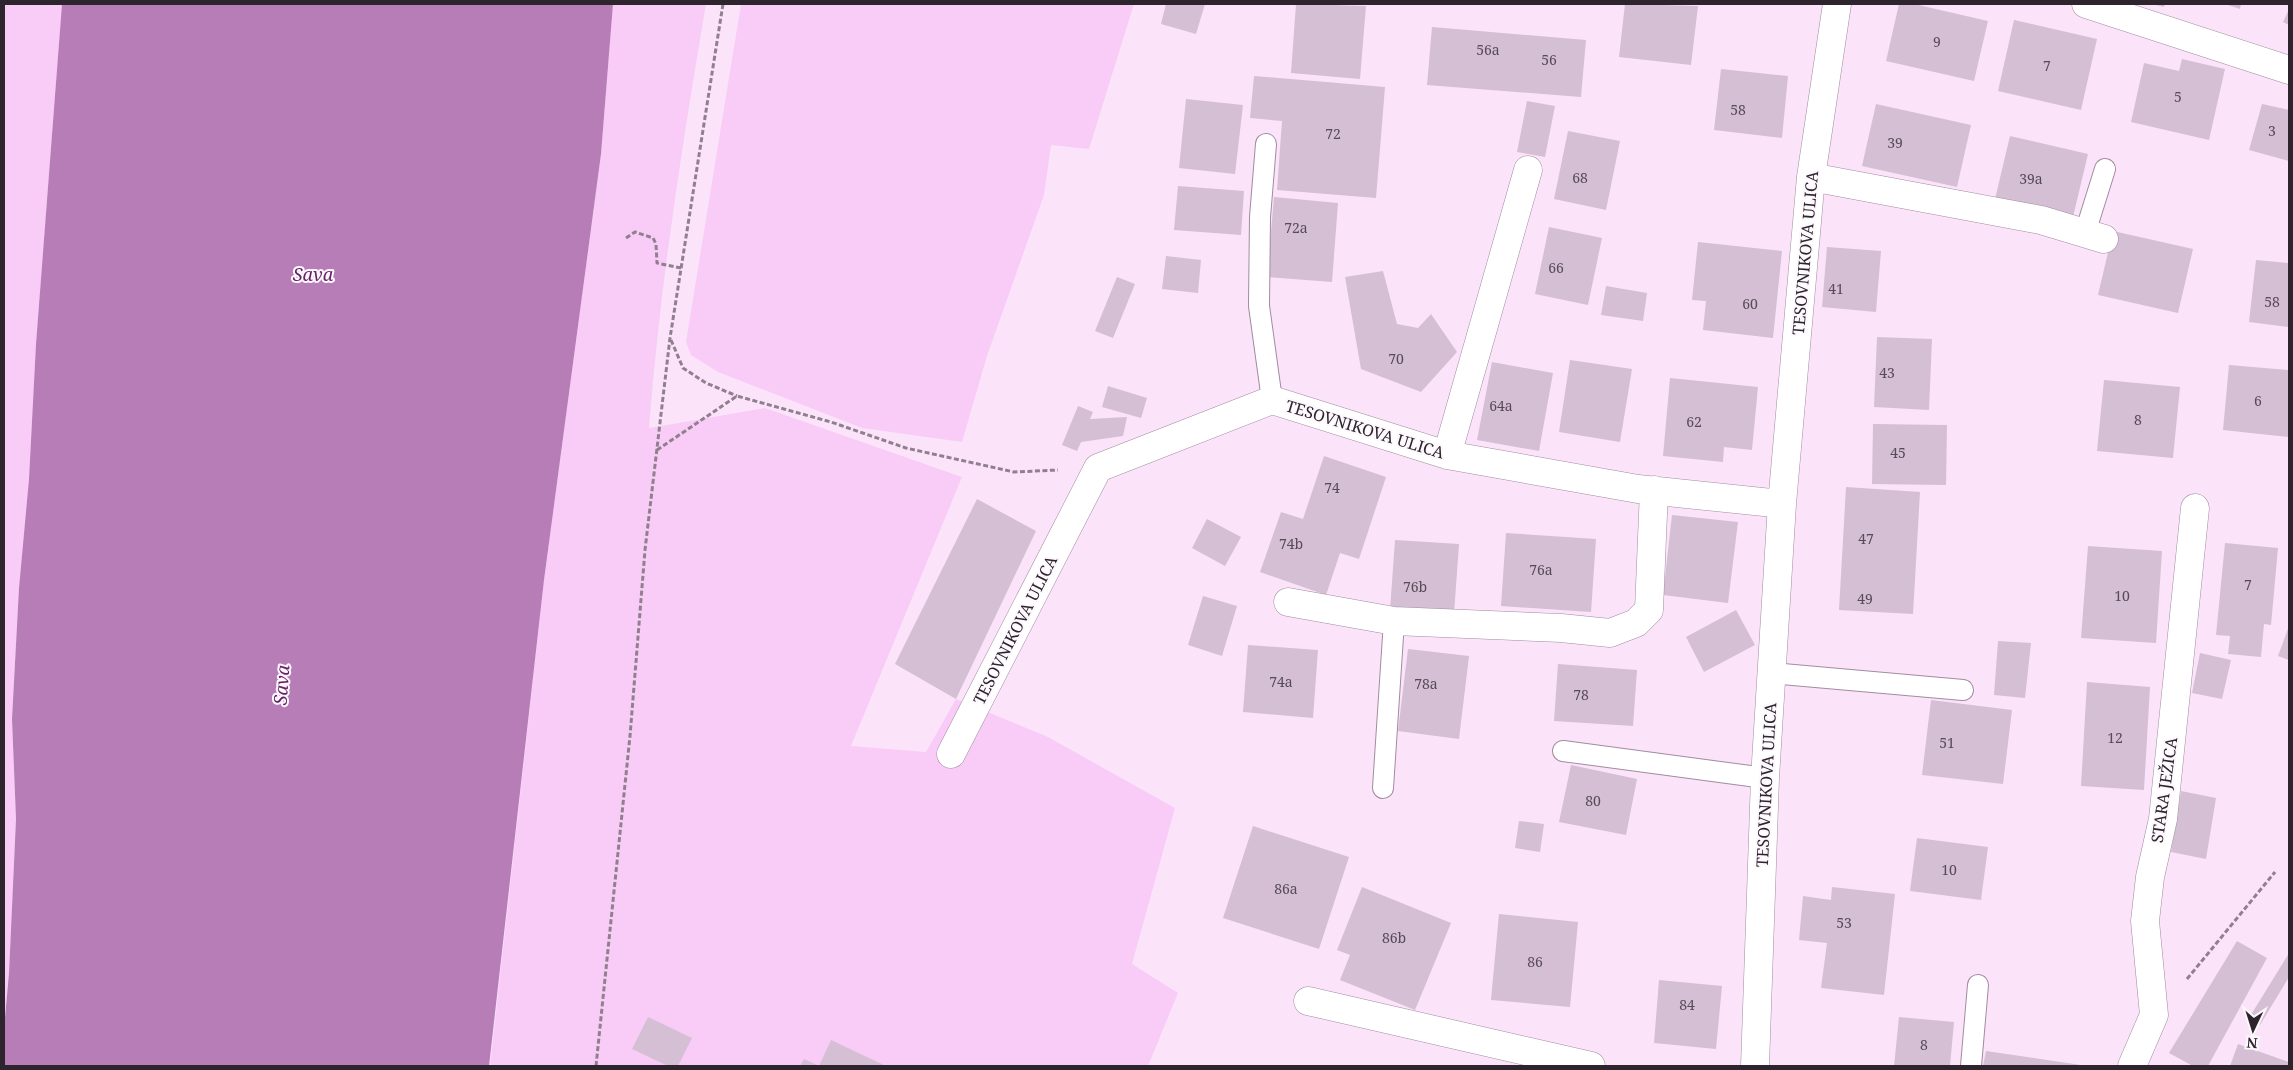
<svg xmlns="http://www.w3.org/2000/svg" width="2293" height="1070" viewBox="0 0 2293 1070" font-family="'Noto Serif',serif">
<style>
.green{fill:#f8ccf7}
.water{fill:#b77db6}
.building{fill:#d5bfd4}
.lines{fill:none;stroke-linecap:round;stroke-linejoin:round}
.service-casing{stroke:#a18ca0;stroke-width:22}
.minor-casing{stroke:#a18ca0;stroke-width:29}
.path{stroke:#90808f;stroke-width:3;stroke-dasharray:5 2.5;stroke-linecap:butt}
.service{stroke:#fff;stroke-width:20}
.minor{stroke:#fff;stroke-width:28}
.labels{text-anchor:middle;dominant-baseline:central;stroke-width:4;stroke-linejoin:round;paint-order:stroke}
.number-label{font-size:14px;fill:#574b57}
.street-label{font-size:16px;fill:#2d242d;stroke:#fcf8fc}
.water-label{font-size:18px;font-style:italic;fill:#662167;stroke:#fcf8fc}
</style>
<rect width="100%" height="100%" fill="#fbe4fa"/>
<path class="green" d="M4 4H62L36 344 29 479 19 588 12 719 16 819 9 973 4 1029Z
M613 4H706C682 145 660 286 649 428L765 408 962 477 851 746 926 752 956 699 1048 737 1175 808 1132 964 1178 993 1148 1066H490L544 580 601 154Z
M741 4H1134L1089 149 1051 145 1044 195 987 356 962 442 862 428 718 372 691 355 686 342Z"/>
<path class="water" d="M62 4H613L601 154 544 580 489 1066H4V1029L9 973 16 819 12 719 19 588 29 479 36 344Z"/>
<path class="building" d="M1166 4H1205L1196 34 1161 24Z
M1296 4 1366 6 1360 79 1291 73Z
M1625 4 1698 6 1691 65 1619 57Z
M1899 4H1914L1988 21 1974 81 1886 61Z
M2152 4H2165L2164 7Z
M2225 4H2241L2240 9Z
M2289 9V25L2283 22Z
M2014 20 2097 39 2081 110 1998 91Z
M1432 27 1586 40 1581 97 1427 85Z
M2182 59 2225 69 2209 140 2131 122 2144 63 2179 71Z
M1721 69 1788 76 1782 138 1714 130Z
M1254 76 1385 87 1376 198 1277 190 1282 121 1250 118Z
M1186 99 1243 105 1235 174 1179 168Z
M1527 101 1555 106 1545 157 1517 152Z
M1876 104 1971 125 1957 187 1862 166Z
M2262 104 2289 110V161L2249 150Z
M1568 131 1620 141 1606 210 1554 199Z
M2010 136 2088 154 2073 217 1995 199Z
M1178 186 1244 191 1241 235 1174 230Z
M1274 197 1338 203 1332 282 1267 277Z
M1549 227 1602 238 1588 305 1535 294Z
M2113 231 2193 249 2178 313 2098 295Z
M1698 242 1782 251 1773 338 1703 330 1706 301 1692 300Z
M1827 247 1881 251 1876 312 1822 307Z
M1166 256 1201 260 1198 293 1162 289Z
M2256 260 2289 263V327L2249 322Z
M1383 271 1397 324 1418 328 1431 314 1457 352 1421 392 1361 369 1345 277Z
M1117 277 1135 284 1113 338 1095 331Z
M1606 286 1647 293 1643 321 1601 315Z
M1877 337 1932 339 1929 410 1874 407Z
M1570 360 1632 369 1620 442 1559 432Z
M1492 362 1553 373 1539 451 1477 440Z
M2229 365 2289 370V437L2223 430Z
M1670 378 1758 387 1752 450 1724 447 1723 462 1663 456Z
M2104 380 2180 387 2173 458 2097 451Z
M1108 386 1147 398 1141 418 1102 407Z
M1078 406 1093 412 1090 419 1127 417 1123 436 1081 442 1077 451 1062 445Z
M1873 424 1947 425 1946 485 1872 484Z
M1324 456 1386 477 1359 559 1340 553 1326 595 1260 572 1281 512 1303 519Z
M1846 487 1920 492 1913 614 1839 610Z
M977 499 1036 531 956 699 895 664Z
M1672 515 1738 522 1728 603 1663 595Z
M1207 519 1241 537 1225 566 1192 548Z
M1506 533 1596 539 1591 612 1501 606Z
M1395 540 1459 544 1454 614 1390 610Z
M2225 543 2278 548 2271 625 2264 624 2261 657 2228 654 2230 636 2216 635Z
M2088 546 2162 551 2156 643 2081 638Z
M1203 596 1237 606 1222 656 1188 645Z
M1736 610 1755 645 1704 672 1686 637Z
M2289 626V660L2278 656Z
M1998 641 2031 643 2025 698 1994 695Z
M1248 645 1318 650 1313 718 1243 712Z
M1408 649 1469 656 1459 739 1398 731Z
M2200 653 2231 660 2222 699 2192 693Z
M1558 664 1637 670 1633 726 1554 721Z
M2087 682 2150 687 2144 790 2081 786Z
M1931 700 2012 710 2003 784 1922 775Z
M1571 765 1637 779 1626 835 1559 822Z
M2181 791 2216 798 2206 859 2171 852Z
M1519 821 1544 824 1540 852 1515 848Z
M1253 826 1349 857 1319 949 1223 918Z
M1917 838 1988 847 1981 900 1910 891Z
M1362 887 1451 923 1415 1010 1340 980 1350 955 1337 950Z
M1832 887 1895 894 1884 995 1821 988 1827 943 1799 940 1803 896 1831 900Z
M1499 914 1578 922 1570 1007 1491 1000Z
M2237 941 2267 958 2208 1066H2193L2169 1053Z
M2289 953V977L2260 1025 2249 1018Z
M1659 980 1722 986 1716 1049 1654 1043Z
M648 1017 692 1038 678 1066H668L632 1049Z
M1899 1017 1954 1022 1950 1066H1894Z
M831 1040 886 1066H800L804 1059 819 1066Z
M2238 1044 2289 1062V1066H2230Z
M1986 1051 2081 1065V1066H1983Z"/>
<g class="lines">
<g class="service-casing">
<path id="service" d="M1266 144 1260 217 1259 306 1272 400
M2085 233 2105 169
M1771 673 1963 690
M1563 751 1765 778
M1383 788 1394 621
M1971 1066 1978 985"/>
</g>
<g class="minor-casing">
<path id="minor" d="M2086 4 2289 70
M1811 177 2041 220 2104 239
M1447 455 1528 170
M1288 602 1394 621 1561 628 1610 633 1636 623 1649 610 1654 490
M951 754 1098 468 1272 400 1447 455 1638 489 1782 504
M1308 1001 1591 1066
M1755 1066 1765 778 1782 504 1811 177 1837 4
M2132 1066 2154 1015 2145 921 2150 877 2163 819 2195 508"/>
</g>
<path class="path" d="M626 238 635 232 653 238 656 244 657 263 681 268
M671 340 683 368 706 383 737 396
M657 450 737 396 831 422 906 448 1014 472 1058 470
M2187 979 2275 872
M596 1066 630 736 645 550 670 338 723 4"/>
<use href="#service" class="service"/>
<use href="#minor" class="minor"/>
</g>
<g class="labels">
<g class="number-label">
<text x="1937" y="41">9</text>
<text x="1488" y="49">56a</text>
<text x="1549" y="59">56</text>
<text x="2047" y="65">7</text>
<text x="2178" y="96">5</text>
<text x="1738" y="109">58</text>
<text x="2272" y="130">3</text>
<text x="1333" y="133">72</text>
<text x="1895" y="142">39</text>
<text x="1580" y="177">68</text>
<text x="2031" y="178">39a</text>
<text x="1296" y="227">72a</text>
<text x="1556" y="267">66</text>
<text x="1836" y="288">41</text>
<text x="2272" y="301">58</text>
<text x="1750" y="303">60</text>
<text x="1396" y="358">70</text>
<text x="1887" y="372">43</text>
<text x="2258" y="400">6</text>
<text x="1501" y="405">64a</text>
<text x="2138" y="419">8</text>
<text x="1694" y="421">62</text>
<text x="1898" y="452">45</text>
<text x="1332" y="487">74</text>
<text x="1866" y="538">47</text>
<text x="1291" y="543">74b</text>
<text x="1541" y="569">76a</text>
<text x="2248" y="584">7</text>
<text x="1415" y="586">76b</text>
<text x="2122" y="595">10</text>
<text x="1865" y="598">49</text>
<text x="1281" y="681">74a</text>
<text x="1426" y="683">78a</text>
<text x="1581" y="694">78</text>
<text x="2115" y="737">12</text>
<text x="1947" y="742">51</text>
<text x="1593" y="800">80</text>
<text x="1949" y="869">10</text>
<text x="1286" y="888">86a</text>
<text x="1844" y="922">53</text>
<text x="1394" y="937">86b</text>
<text x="1535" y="961">86</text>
<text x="1687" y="1004">84</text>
<text x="1924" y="1044">8</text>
</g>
<g class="street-label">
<text transform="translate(1805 253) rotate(-85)">TESOVNIKOVA ULICA</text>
<text transform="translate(1365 429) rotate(17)">TESOVNIKOVA ULICA</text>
<text transform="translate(1015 630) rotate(-63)">TESOVNIKOVA ULICA</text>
<text transform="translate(1766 785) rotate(-87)">TESOVNIKOVA ULICA</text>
<text transform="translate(2164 790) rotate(-82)">STARA JEŽICA</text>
</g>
<g class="water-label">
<text x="313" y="274">Sava</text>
<text transform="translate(281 685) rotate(-86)">Sava</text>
</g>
</g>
<rect width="2293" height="1070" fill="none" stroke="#2d242d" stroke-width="10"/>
<g transform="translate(2253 1030) rotate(184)" stroke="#fcf8fc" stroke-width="4" paint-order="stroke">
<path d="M0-4L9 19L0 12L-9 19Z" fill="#2d242d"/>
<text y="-8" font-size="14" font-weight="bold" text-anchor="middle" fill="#2d242d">N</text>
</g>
</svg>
